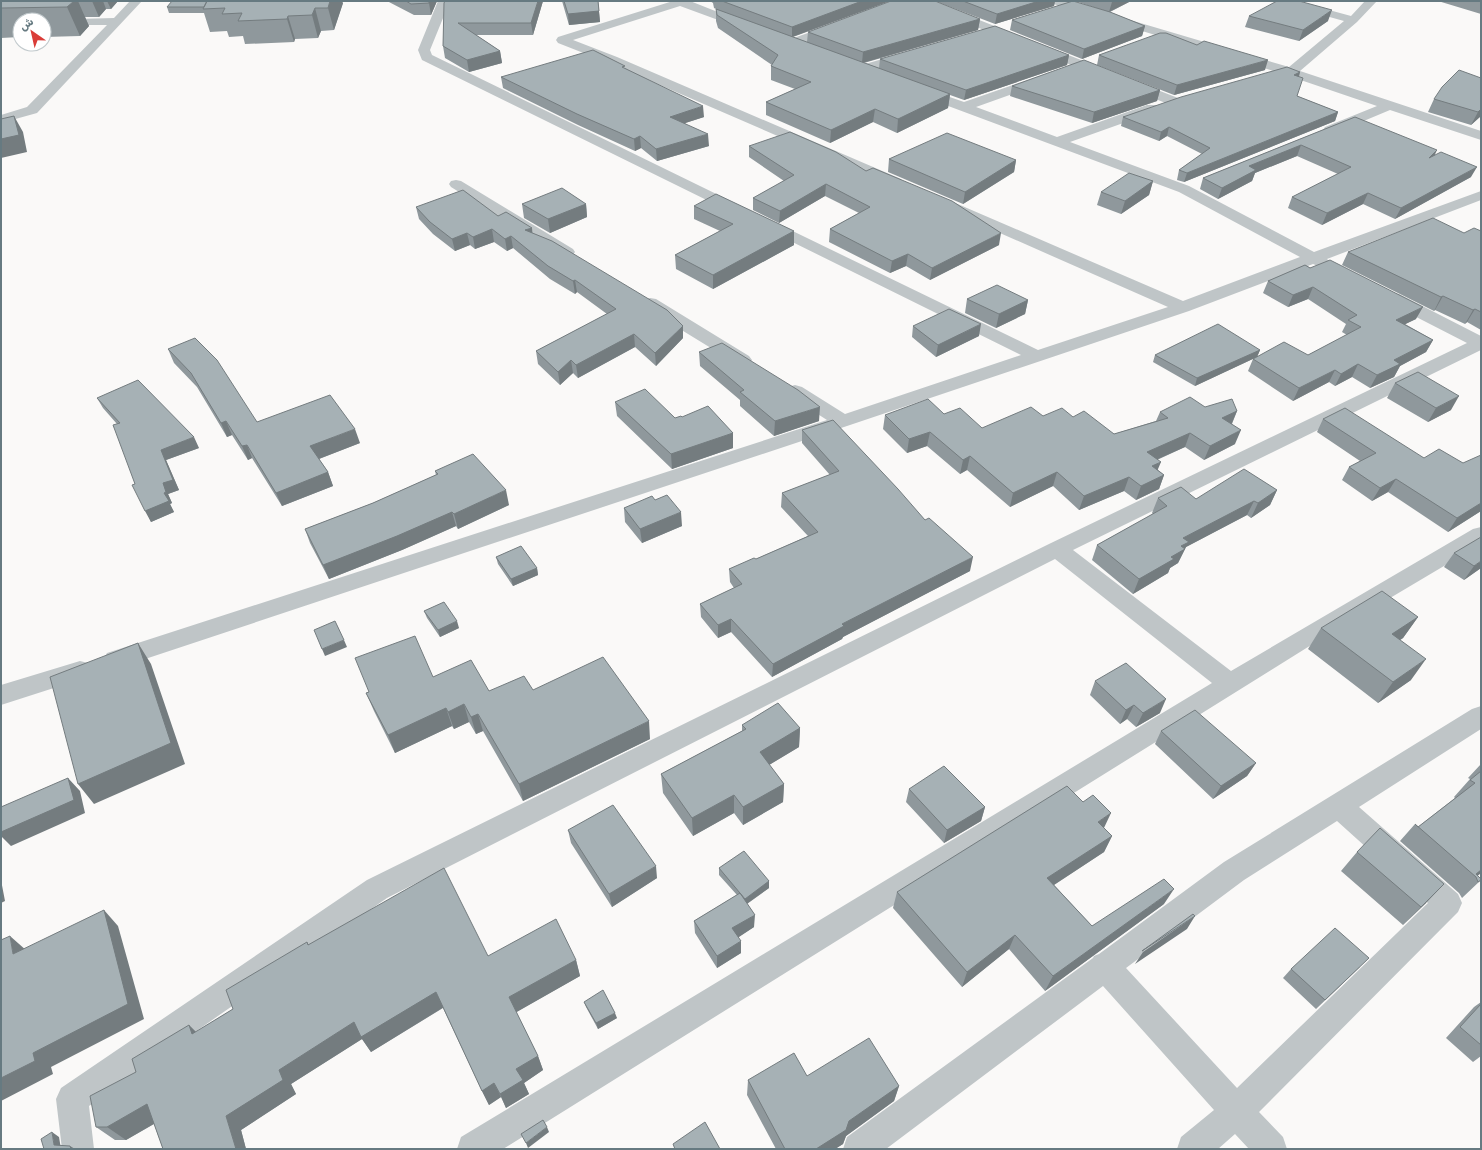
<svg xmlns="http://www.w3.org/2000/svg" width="1482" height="1150" viewBox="0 0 1482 1150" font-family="Rubik,'Noto Naskh Arabic',sans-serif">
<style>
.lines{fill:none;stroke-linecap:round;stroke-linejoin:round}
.minor{fill:#bfc5c7;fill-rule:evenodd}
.wall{fill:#8f989c}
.shaded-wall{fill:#747c7f}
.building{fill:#a6b1b5;stroke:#747c7f}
</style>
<rect width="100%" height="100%" fill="#faf9f8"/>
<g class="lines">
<path class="minor" d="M130 1H142L37 113 1 123V115L27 107 107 25H44V20H40L114 18Z
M438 1H450L430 50 432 55 743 207 746 210 743 213 738 215 733 213 422 60 418 50Z
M673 1H690L748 24 750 26 748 28H740L680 6 573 40 617 57 901 179 903 182 901 185 896 186 891 185 609 63 558 43 556 40 558 37Z
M915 1H931L1178 98 1180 101 1178 104H1168L917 3Z
M1048 1H1066L1289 67 1344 21 1279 3 1277 1H1296L1351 16 1365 1H1377L1357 22 1300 71 1481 131V140L1390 110 1335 133H1325L1323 130 1325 127 1377 106 1280 73 1050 3Z
M836 23 840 25 842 27 840 29 803 43 816 47 818 50 816 53 812 54 788 46 786 43 788 40Z
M907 52 911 53 913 56 911 59 862 73 858 72 856 69 858 66Z
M1039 76 1043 77 1045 80 1043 83 976 107 1057 137 1147 105H1157L1159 108 1157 111 1070 142 1189 186 1314 252 1481 191V200L1327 259 1331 263 1329 266 1323 268 1313 264 1189 311 850 425 115 669 107 667 103 660 107 653 827 420 788 395 786 391 788 387 795 385 802 387 845 414 1021 355 762 227 759 224 762 221 767 219 772 221 1038 350 1168 307 943 208 940 205 943 202 948 200 953 202 1183 301 1300 257 1179 192 916 94 915 91 916 88 921 87 964 102Z
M456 180 461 181 573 249 575 252 573 255 567 257 561 255 451 187 449 184 451 181Z
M1393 293 1399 294 1481 336V350L1073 550 1231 671 1473 529 1481 527V544L1316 642 503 1149H457L461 1137 1212 683 1055 559 387 898 89 1106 94 1149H62L56 1099 61 1088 367 880 1049 544 1467 343 1387 302 1385 298 1387 294Z
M650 298 656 299 749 356 752 360 749 364 743 365 737 364 644 307 642 303 644 299Z
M80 661 88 663 92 670 88 677 1 705V685Z
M1481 706V729L1359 807 1458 894 1462 903 1458 912 1259 1112 1283 1137 1287 1149H1249L1235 1134 1218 1149H1177L1181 1137 1214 1110 1103 986 886 1149H843L847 1137 1093 958 1094 956 1099 954 1224 862 1472 709ZM1337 821 1428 903 1237 1088 1126 968 1244 880Z"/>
</g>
<path class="wall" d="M1 1H118L111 9H106L99 17H85L89 26 80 36 44 37V20H20V37L1 38Z
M387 1H437L431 15H414Z
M445 1H543L533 35H476L500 51 502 63 469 72 445 58 443 46Z
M562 1H598L600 22 569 25Z
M710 1H890L793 37 807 42 808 32 980 19 978 30 864 63 879 68 880 59 1069 55 1067 65 964 100 950 95 948 108 897 133 873 122 830 143 766 115V102L795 89 771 80V66L772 65 718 28 716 21V9L714 8 713 3Z
M935 1H1055L1054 6 995 24Z
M1071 1H1131L1110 12 1145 26 1142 36 1082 59 1010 30 1012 20 1105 11 1078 2Z
M1438 1H1481V14Z
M343 3 334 30 321 31 318 38 295 39 294 42 245 44 243 36 229 37 227 31 210 32 204 13H169L167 7Z
M1249 16 1328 21 1299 41 1245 27Z
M1099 55 1265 70 1174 95 1097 65Z
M625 68 704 117 685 123 709 146 657 161 641 148 635 151 578 125 503 88 501 77Z
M1300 72 1299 77 1297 96 1338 112 1335 121 1184 182 1177 180 1179 170 1202 154 1167 136 1159 141 1121 126 1123 117Z
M1481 78V116L1471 125 1428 112 1434 99Z
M1012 86 1160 90 1157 101 1092 123 1010 96Z
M1355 117 1435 155 1471 177 1395 219 1363 204 1322 225 1288 208 1292 197 1338 174 1297 156 1255 173 1252 181 1218 199 1200 189 1203 178Z
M749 146 866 171 999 245 930 280 906 266 890 273 829 242 830 229 859 213 825 196 779 223 753 210V198L784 181 749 157Z
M889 159 1016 160 1014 172 963 204 888 172Z
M1153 181 1149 195 1121 214 1097 205 1101 192Z
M522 204H586L587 217 550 233 524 218Z
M694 206 794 231V245L713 289 676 269 675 255 720 231 694 219Z
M416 207 498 216 532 228V233L683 338 656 366 635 347 578 378 573 373 560 385 538 364 536 351 607 314 577 292 575 294 550 279 513 248 507 251 494 242 475 249 470 245 455 251 433 234 419 219Z
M1481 231V330L1467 322 1465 324 1435 310 1434 311 1342 265 1348 252Z
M1305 265 1416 319 1405 324 1433 340 1426 352 1400 366 1394 377 1370 388 1352 377 1335 386 1329 382 1293 401 1248 371 1253 359 1308 355 1347 335 1342 332 1346 324 1308 299 1288 307 1263 293 1268 281Z
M967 299 1028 300 1025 314 996 328 965 313Z
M913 326 979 336 936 357 912 337Z
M168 349 257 422 360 443 319 459 328 472 333 486 282 506 252 458 248 460 232 435 227 437 197 387 174 363Z
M1260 350 1257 357 1195 386 1153 362 1155 355Z
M699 352 819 421 774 436 740 406V400L700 366Z
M1395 383 1451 410 1428 422 1387 398Z
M97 398 199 448 166 460 179 490 168 494 172 503 170 504 174 512 151 522 135 484 117 424 103 408Z
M615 402 675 418 682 417 733 433V448L672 469 617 416Z
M1205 407 1237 411 1232 424 1235 444 1204 460 1185 447 1157 460 1158 470 1164 475 1159 489 1136 500 1124 491 1079 510 1053 486 1010 507 967 470 960 474 927 446 907 453 883 429 885 415 944 414 982 428 1043 416 1073 417 1114 434 1156 421 1160 412Z
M1323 419 1424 458 1463 463 1481 511 1448 532 1388 492 1372 501 1342 480 1349 467 1360 461 1317 432Z
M802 430 925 520 970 571 843 637 842 639 772 677 731 632 718 638 701 617 700 604 734 588 730 582 729 569 756 559 808 536 781 507 782 493 830 475 802 443Z
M435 471 509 505 458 529 456 526 402 550 329 579 310 543 305 529 373 503 436 475Z
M1277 490 1270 505 1251 518 1247 515 1186 547 1178 563 1170 568 1168 573 1133 594 1092 560 1097 545 1153 514 1152 513 1158 498 1196 499Z
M655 500 682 526 642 543 625 522 624 508Z
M1454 553 1481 568 1464 580 1444 567Z
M496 557 537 568 538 575 513 586 498 564Z
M424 611 459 628 440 637 427 618Z
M1418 617 1403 638 1400 640 1411 680 1378 703 1308 649 1321 628Z
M433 677 489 691 533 690 650 739 523 801 483 731 476 734 469 722 454 729 452 726 395 753 374 711 366 693Z
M1095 681 1160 713 1136 727 1127 719 1120 724 1090 695Z
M742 725 800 728 799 747 769 765 784 784 783 802 743 825 734 813 693 836 663 793 661 774 742 731Z
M1161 731 1256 763 1247 776 1213 799 1155 744Z
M1481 764V873L1477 876 1481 880 1462 898 1459 893 1400 841 1415 824 1418 827 1455 798 1454 797 1470 779 1468 778Z
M909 789 985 807 981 821 944 843 906 802Z
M1104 828 1112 836 1104 852 1054 885 1092 926 1164 904 1045 991 1009 949 962 987 893 908 897 892Z
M568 830 657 878 612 907 571 843Z
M1357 852 1426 903 1403 925 1341 871Z
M719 868 769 881V888L747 904 754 927 738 937 741 953 717 968 695 933 694 921 737 895 719 875Z
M307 942 308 944 488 956 576 960 580 976 516 1012 538 1056 543 1070 524 1083 529 1094 506 1108 501 1097 489 1105 482 1091 443 1008 371 1052 362 1039 291 1084 296 1094 241 1130 246 1149H163L154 1124 126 1140H115L96 1127 136 1072 189 1025 196 1032 233 1009Z
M1360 967 1316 1009 1283 978 1291 969Z
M584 1002 617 1018 598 1029 586 1007Z
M1481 1002V1056L1473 1062 1446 1038 1474 1007Z
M807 1076 899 1086 894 1101 846 1136 843 1144 835 1149H776L747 1095 748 1080Z"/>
<path class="shaded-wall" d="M74 1H78L89 26 80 36 67 7Z
M92 1H103L106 9 99 17Z
M107 1H118L111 9Z
M330 1H342L343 3 334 30 328 8Z
M429 1H437L431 15 429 3Z
M538 1H543L533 35 531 23Z
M598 1 600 22 569 25 568 14Z
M862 1H890L792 37V27Z
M1039 1H1055L1054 6 995 24 997 14Z
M1113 1H1131L1109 12 1112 2Z
M315 8 321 31 318 38 312 15Z
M1332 10 1328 21 1299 41 1303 30Z
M288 16 295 39 294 42 287 19Z
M980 19 978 30 862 63 863 52Z
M1145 26 1142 36 1082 59 1084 49Z
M500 51 502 63 469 72 467 60Z
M1069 55 1067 65 964 100 966 90Z
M1268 60 1265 70 1174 95 1177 85Z
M1300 72 1297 81 1294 75Z
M1160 90 1157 101 1092 123 1094 112Z
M950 94 948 108 897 133 898 119Z
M703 106 704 117 670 128V117Z
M875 109 873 122 830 143 831 130Z
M1481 109V116L1471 125 1478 112Z
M1338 112 1335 121 1184 182 1187 173Z
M14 116 23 132 27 152 1 158V139Z
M1169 127 1167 136 1159 141 1161 132Z
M708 134 709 146 657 161 656 149Z
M640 136 641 148 635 151 634 139Z
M1301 145 1297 156 1255 173 1252 181 1218 199 1222 188 1249 166Z
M1437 150 1432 161 1429 158Z
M1016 160 1014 172 963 204 965 192Z
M1477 167 1471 177 1395 219 1401 208Z
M1153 181 1149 195 1121 214 1125 201Z
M826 184 825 196 779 223 780 211Z
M1368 193 1363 204 1322 225 1327 213Z
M586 204 587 217 550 233 548 219Z
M532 228 533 240 525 230Z
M492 229 494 242 475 249 473 237Z
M794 231V245L713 289V275Z
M467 233 470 245 455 251 452 239Z
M1001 233 999 245 930 280 932 268Z
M511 236 513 248 507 251 505 239Z
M908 254 906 266 890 273 892 261Z
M575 280 577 292 575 294 573 281Z
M1313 287 1308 299 1288 307 1293 295Z
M1443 296 1435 310 1434 311 1441 297Z
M1028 300 1025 314 996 328 999 314Z
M1423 307 1416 319 1389 332 1396 320Z
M1475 309 1467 322 1465 324 1473 310Z
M981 324 979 336 936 357 938 345Z
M683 326V338L656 366 655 353Z
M634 334 635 347 578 378 576 365Z
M1433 340 1426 352 1400 366 1394 377 1370 388 1377 375 1394 360Z
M1260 350 1257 357 1195 386 1197 378Z
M571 360 573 373 560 385 558 372Z
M1358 364 1352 377 1335 386 1341 374Z
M1335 370 1329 382 1293 401 1299 388Z
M1459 396 1451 410 1428 422 1436 408Z
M820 407 819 421 774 436 775 421Z
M1237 411 1231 425 1222 418Z
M226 421 232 435 227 437 221 423Z
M355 429 360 443 316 460 310 446Z
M1241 430 1235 444 1204 460 1210 446Z
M930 432 927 446 907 453 909 439Z
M733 433V448L672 469 671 454Z
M1190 433 1185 447 1142 466 1147 452Z
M194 437 199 448 166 460 179 490 168 494 172 503 170 504 174 512 151 522 145 511 164 493 163 483 161 450Z
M247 445 252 458 248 460 242 446Z
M970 456 967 470 960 474 963 460Z
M1161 462 1155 476 1152 466Z
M328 472 333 486 282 506 276 493Z
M1057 472 1053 486 1010 507 1013 493Z
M1164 475 1159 489 1136 500 1141 486Z
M1129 477 1124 491 1079 510 1084 496Z
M1396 479 1388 492 1372 501 1380 488Z
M506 490 509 505 458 529 454 514Z
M1277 490 1270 505 1251 518 1258 503Z
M1254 501 1247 515 1186 547 1178 563 1170 568 1168 573 1133 594 1139 579 1171 557 1183 538Z
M1481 503V511L1448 532 1457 518Z
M452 512 456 526 402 550 329 579 323 565Z
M681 512 682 526 642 543 640 529Z
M973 557 970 571 843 637 842 639 772 677 773 664 842 624Z
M1481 561V568L1464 580 1474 566Z
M537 568 538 575 513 586 511 579Z
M1418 617 1403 638 1377 655 1392 634Z
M731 619V632L718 638V625Z
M457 621 459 628 440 637 438 630Z
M344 640 347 647 325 656 322 649Z
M138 643 151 664 185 764 94 804 78 784Z
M1426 659 1411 680 1378 703 1393 682Z
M1166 699 1160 713 1136 727 1143 713Z
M464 704 469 722 454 729 448 712Z
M1134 705 1127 719 1120 724 1126 710Z
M446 708 452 726 395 753 388 735Z
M478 714 483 731 476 734 471 717Z
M649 721 650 739 523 801 519 784Z
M800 728 799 747 759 771 760 752Z
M1256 763 1247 776 1213 799 1221 786Z
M68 778 80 791 85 813 11 846 1 836V832Z
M784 784 783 802 743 825V807Z
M734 795V813L693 836 692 818Z
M985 807 981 821 944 843 947 830Z
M1111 813 1103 830 1098 822Z
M1112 836 1104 852 1040 894 1047 878Z
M656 866 657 878 612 907 609 894Z
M1481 870V873L1476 877 1474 875Z
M1 880 5 901 1 903Z
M769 881V888L745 905V899Z
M1444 884 1426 903 1403 925Z
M1174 889 1164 904 1045 991 1053 976Z
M104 910 118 926 144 1019 51 1067 53 1074 1 1101V1078L33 1053Z
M755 915 754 927 733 941 732 928Z
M1195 916 1187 929 1135 964 1143 952Z
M1015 935 1009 949 962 987 967 972Z
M10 936 27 951 13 954Z
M741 941V953L717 968V956Z
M576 960 580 976 515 1013 509 997Z
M436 992 444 1007 371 1052 362 1039 291 1084 296 1094 241 1130 246 1149H236L226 1116 279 1070 354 1022Z
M615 1013 617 1018 598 1029 596 1023Z
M189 1025 204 1040 192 1034Z
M538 1056 543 1070 524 1083 529 1094 506 1108 500 1094 516 1069Z
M494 1083 501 1097 489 1105 482 1091Z
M899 1086 894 1101 846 1136 843 1144 835 1149H816L849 1121Z
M147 1104 164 1118 126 1140 107 1127Z
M547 1127 549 1132 528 1148 526 1143Z
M52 1132 59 1137 61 1149 54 1145Z
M70 1146 75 1149H71Z"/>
<path class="building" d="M1 1H74L67 7 1 8Z
M172 1H207L204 7H167Z
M207 1H330L328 8H315L312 15 288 16 287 19 238 21 242 13 222 14 225 8 203 9Z
M406 1H429V3L411 4Z
M445 1H538L531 23H458L500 51 467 60 443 46 444 3Z
M564 1H598L599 11 568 14Z
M722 1H862L792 27Z
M891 1H935L980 19 863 52 808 32Z
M963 1H1039L997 14Z
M1073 1 1110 12 1145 26 1084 49 1012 20Z
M1277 1H1299L1332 10 1303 30 1249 16Z
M716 9 950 94 898 119 875 109 831 130 766 102 811 82 771 66 778 55 717 15Z
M995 26 1069 55 966 90 880 59Z
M1160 33H1166L1197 45 1204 41 1268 60 1177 85 1099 55Z
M593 50 625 66 622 67 703 106 670 117 708 134 656 149 640 136 634 139 577 114 501 77Z
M1084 60 1160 90 1094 112 1012 86Z
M1287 67 1300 72 1294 75 1303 78 1297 96 1338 112 1187 173 1179 170 1210 148 1169 127 1161 132 1123 117 1181 97Z
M1459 70 1481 78V109L1478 112 1434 99 1442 87Z
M14 116 19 135 1 139V119Z
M1355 117 1437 150 1429 158 1441 152 1477 167 1401 208 1368 193 1327 213 1292 197 1351 167 1301 145 1249 166 1256 170 1222 188 1203 178Z
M790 132 836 152 866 171 873 168 952 201 1001 233 932 268 908 254 892 261 830 229 870 207 826 184 780 211 753 198 794 175 749 146Z
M947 133 1016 160 965 192 889 159Z
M1129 173 1153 181 1125 201 1101 192Z
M562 188 586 204 548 219 522 204Z
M463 190 498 216 506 212 532 228 525 230 552 241 667 310 683 326 655 353 634 334 576 365 571 360 558 372 536 351 616 309 575 280 573 281 548 266 511 236 505 239 492 229 473 237 467 233 452 239 430 222 416 207Z
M716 194 794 231 713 275 675 255 733 224 694 206Z
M1433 218 1464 233 1474 228 1481 231V312L1475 309 1473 310 1443 296 1441 297 1348 252Z
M1330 260 1423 307 1396 320 1433 340 1394 360 1400 364 1377 375 1358 364 1341 374 1335 370 1299 388 1253 359 1284 342 1308 355 1361 327 1348 320 1357 315 1313 287 1293 295 1268 281 1305 265 1310 268Z
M997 285 1028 300 999 314 967 299Z
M949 309 981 324 938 345 913 326Z
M1218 324 1260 350 1197 378 1155 355Z
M195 338 217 360 257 422 330 395 355 429 310 446 328 472 276 493 247 445 242 446 226 421 221 423 191 373 168 349Z
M722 343 798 390 820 407 775 421 740 392 744 390 699 352Z
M1418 372 1459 396 1436 408 1395 383Z
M138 380 194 437 161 450 173 480 163 483 166 492 164 493 169 501 145 511 132 485 135 484 113 425 120 423 97 398Z
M645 389 675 418 681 416 682 417 708 406 733 433 671 454 615 402Z
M1190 397 1205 407 1232 399 1237 411 1222 418 1241 430 1210 446 1190 433 1147 452 1161 462 1152 466 1164 475 1141 486 1129 477 1084 496 1057 472 1013 493 970 456 963 460 930 432 909 439 885 415 928 399 944 414 960 408 982 428 1031 407 1043 416 1062 408 1073 417 1084 411 1114 434 1168 418 1160 412Z
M1345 408 1424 458 1439 449 1463 463 1481 455V503L1457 518 1396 479 1380 488 1349 467 1376 453 1323 419Z
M833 420 898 489 925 520 929 518 973 557 842 624 844 626 773 664 731 619 718 625 700 604 742 584 729 569 754 558 756 559 818 532 782 493 839 471 802 430Z
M473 454 506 490 454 514 452 512 397 536 323 565 305 529 373 503 438 474 435 471Z
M1244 469 1277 490 1258 503 1254 501 1183 538 1189 542 1181 546 1185 549 1171 557 1174 559 1139 579 1097 545 1167 506 1158 498 1181 487 1196 499Z
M667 495 681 512 640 529 624 508 652 496 655 500Z
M1481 537V561L1474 566 1454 553Z
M521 546 537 568 511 579 496 557Z
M1382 591 1418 617 1392 634 1426 659 1393 682 1321 628Z
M444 602 457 621 438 630 424 611Z
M335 621 344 640 322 649 314 630Z
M415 636 433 677 471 660 489 691 524 676 533 690 603 657 649 721 519 784 478 714 471 717 464 704 448 712 446 708 388 735 366 693 369 692 355 658Z
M138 643 171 743 78 784 50 677Z
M1126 663 1166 699 1143 713 1134 705 1126 710 1095 681Z
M778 703 800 728 760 752 784 784 743 807 734 795 692 818 661 774 746 729 742 725Z
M1195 710 1256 763 1221 786 1161 731Z
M944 766 985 807 947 830 909 789Z
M1481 771V870L1476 874 1481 879V880L1478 882 1476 877 1415 824 1418 827 1475 783 1470 780Z
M68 778 74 800 1 832V807Z
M1067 786 1083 802 1093 795 1111 813 1098 822 1112 836 1047 878 1092 926 1164 879 1174 889 1053 976 1015 935 967 972 897 892Z
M613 805 656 866 609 894 568 830Z
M1380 828 1444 884 1421 907 1357 852Z
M744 851 769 881 745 899 719 868Z
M444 868 488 956 556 919 576 960 509 997 538 1056 516 1069 523 1080 500 1094 494 1083 482 1091 436 992 361 1037 354 1022 279 1070 283 1080 226 1116 236 1149H163L147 1104 107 1127H96L90 1096 136 1072 132 1059 189 1025 192 1034 233 1009 226 990 307 942 308 945Z
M740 893 755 915 732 928 741 941 717 956 694 921Z
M104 910 128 1004 33 1053 35 1061 1 1078V940L10 936 13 954Z
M1193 914 1195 916 1142 951Z
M1335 928 1369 958 1325 1000 1291 969Z
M603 990 615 1013 596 1023 584 1002Z
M1481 1004V1045L1460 1027Z
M869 1038 899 1086 849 1121 846 1130 816 1149H785L748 1080 794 1053 807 1076Z
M543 1120 547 1127 526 1143 521 1134Z
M705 1122 720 1149H675L673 1144Z
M52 1132 54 1145 70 1146 71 1149H44L41 1139Z"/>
<rect width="1482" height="1150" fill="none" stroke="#667a81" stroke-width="4"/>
<g transform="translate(32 32) rotate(326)"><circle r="19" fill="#ffffff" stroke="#c2cacd"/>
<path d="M0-3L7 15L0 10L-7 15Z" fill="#da3d38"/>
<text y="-6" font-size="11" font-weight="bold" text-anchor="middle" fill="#667a81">ش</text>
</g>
</svg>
